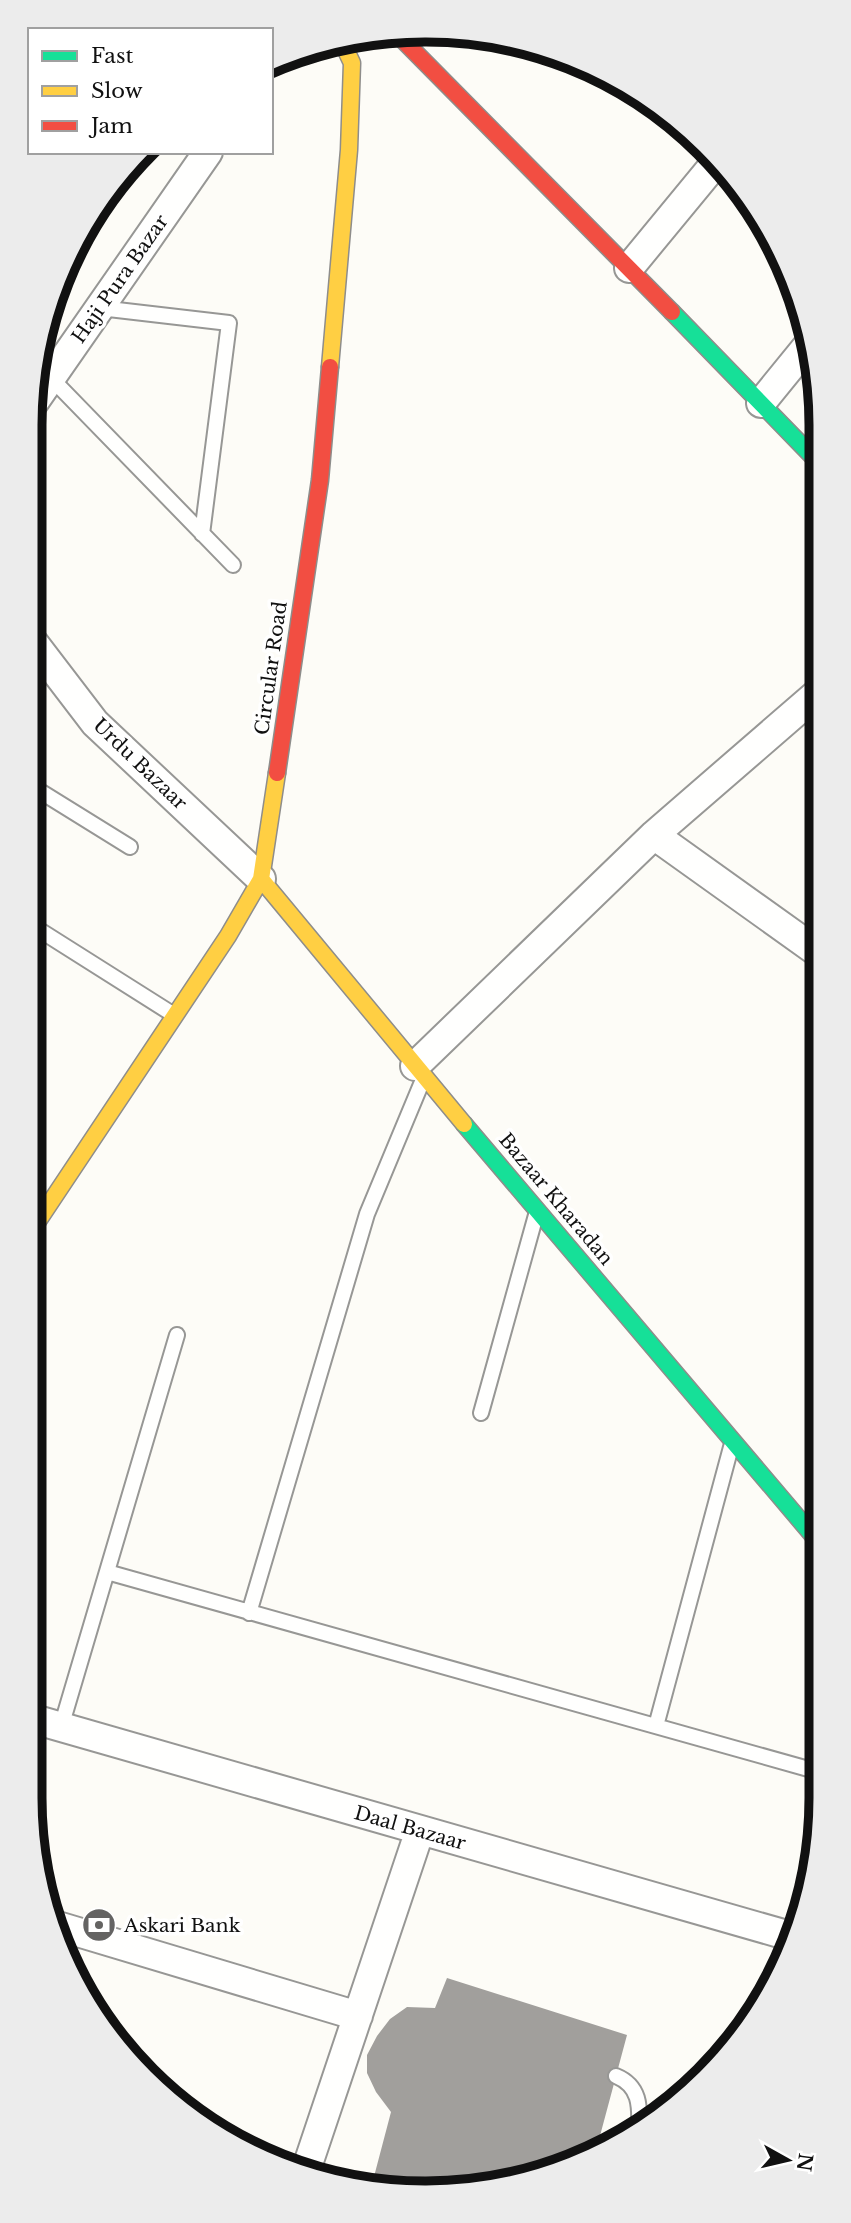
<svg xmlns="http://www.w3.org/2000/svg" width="851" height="2223" viewBox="0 0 851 2223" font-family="'Libre Baskerville',serif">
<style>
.building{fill:#a19f9c}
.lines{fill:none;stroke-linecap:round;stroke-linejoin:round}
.lane-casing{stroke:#979795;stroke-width:18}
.street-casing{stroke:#979795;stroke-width:32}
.fast-casing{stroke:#8e8d8b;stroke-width:19}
.slow-casing{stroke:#8e8d8b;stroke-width:19}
.jam-casing{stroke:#8e8d8b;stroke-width:19}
.lane{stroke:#fffffe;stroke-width:14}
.street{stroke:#fffffe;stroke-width:28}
.fast{stroke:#16e098;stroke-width:16}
.slow{stroke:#ffcf43;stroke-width:16}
.jam{stroke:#f24e42;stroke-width:16}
.labels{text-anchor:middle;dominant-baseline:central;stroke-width:7;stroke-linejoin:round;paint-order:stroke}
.street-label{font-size:19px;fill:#111;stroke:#fff}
.poi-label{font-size:19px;fill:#111;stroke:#fff;text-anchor:start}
.rim{fill:none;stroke:#111;stroke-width:9}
</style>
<rect width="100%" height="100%" fill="#fdfcf7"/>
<path class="building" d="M447 1978 627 2035 597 2147 503 2186 376 2190 371 2188 391 2112 376 2092 367 2073V2055L377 2036 390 2019 407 2007 435 2008Z"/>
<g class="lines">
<g class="lane-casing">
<path id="lane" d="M100 308 229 323 202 534
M51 378 233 565
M30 785 130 847
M30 924 174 1015
M481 1413 536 1215
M107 1572 812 1770
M249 1613 367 1214 422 1082
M656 1726 731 1447
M61 1727 177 1335
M616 2076C640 2086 640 2106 639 2129"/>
</g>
<g class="street-casing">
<path id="street" d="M629 268 718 160
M761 403 809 344
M32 405 208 152
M30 638 95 723 261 879
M654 835 819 953
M415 1066 654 835 819 692
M30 1718 790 1936
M51 1924 358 2016
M307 2167 420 1830"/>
</g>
<g class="fast-casing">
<path id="fast" d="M672 312 818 462
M464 1124 821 1545"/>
</g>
<g class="slow-casing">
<path id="slow" d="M330 367 349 150 352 63 343 44
M261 879 464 1124
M30 1233 228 936 261 879 277 773"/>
</g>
<g class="jam-casing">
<path id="jam" d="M398 35 672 312
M277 773 320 480 330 367"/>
</g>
<use href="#lane" class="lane"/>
<use href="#street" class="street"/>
<use href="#fast" class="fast"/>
<use href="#slow" class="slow"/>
<use href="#jam" class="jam"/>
</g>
<defs>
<g id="bank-disc" transform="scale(1.75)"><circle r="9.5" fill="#646362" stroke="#fff"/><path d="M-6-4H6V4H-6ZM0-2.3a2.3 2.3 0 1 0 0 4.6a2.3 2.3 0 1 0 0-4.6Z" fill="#fff"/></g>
</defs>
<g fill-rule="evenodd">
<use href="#bank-disc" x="99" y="1925"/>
</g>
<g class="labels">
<g class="street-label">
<text transform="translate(120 279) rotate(-55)">Haji Pura Bazar</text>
<text transform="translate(271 668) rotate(-82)">Circular Road</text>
<text transform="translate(140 764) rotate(44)">Urdu Bazaar</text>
<text transform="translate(556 1199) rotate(50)">Bazaar Kharadan</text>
<text transform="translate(410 1828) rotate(16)">Daal Bazaar</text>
</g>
<g class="poi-label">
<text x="124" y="1925">Askari Bank</text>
</g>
</g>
<path d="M0 0H851V2223H0ZM425 42H426A383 383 0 0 1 809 425V1798A383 383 0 0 1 426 2181H425A383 383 0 0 1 42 1798V425A383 383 0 0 1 425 42Z" fill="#ececec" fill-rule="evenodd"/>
<path class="rim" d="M425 42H426A383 383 0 0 1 809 425V1798A383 383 0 0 1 426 2181H425A383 383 0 0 1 42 1798V425A383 383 0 0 1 425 42Z"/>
<rect x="28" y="28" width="245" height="126" fill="#ffffff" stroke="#a0a0a0" stroke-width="2"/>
<rect x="42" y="51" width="35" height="10" fill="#16e098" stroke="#a0a0a0" stroke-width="2"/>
<text x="91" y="63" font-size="21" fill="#111111">Fast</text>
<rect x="42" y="86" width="35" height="10" fill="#ffcf43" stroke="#a0a0a0" stroke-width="2"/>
<text x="91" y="98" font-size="21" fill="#111111">Slow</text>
<rect x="42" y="121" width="35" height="10" fill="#f24e42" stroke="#a0a0a0" stroke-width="2"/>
<text x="91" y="133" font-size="21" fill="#111111">Jam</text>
<g transform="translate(788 2160) rotate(98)" stroke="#ffffff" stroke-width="5" paint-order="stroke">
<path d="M0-5L12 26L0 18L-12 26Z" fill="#111111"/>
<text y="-10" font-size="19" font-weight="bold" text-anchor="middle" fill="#111111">N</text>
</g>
</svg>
